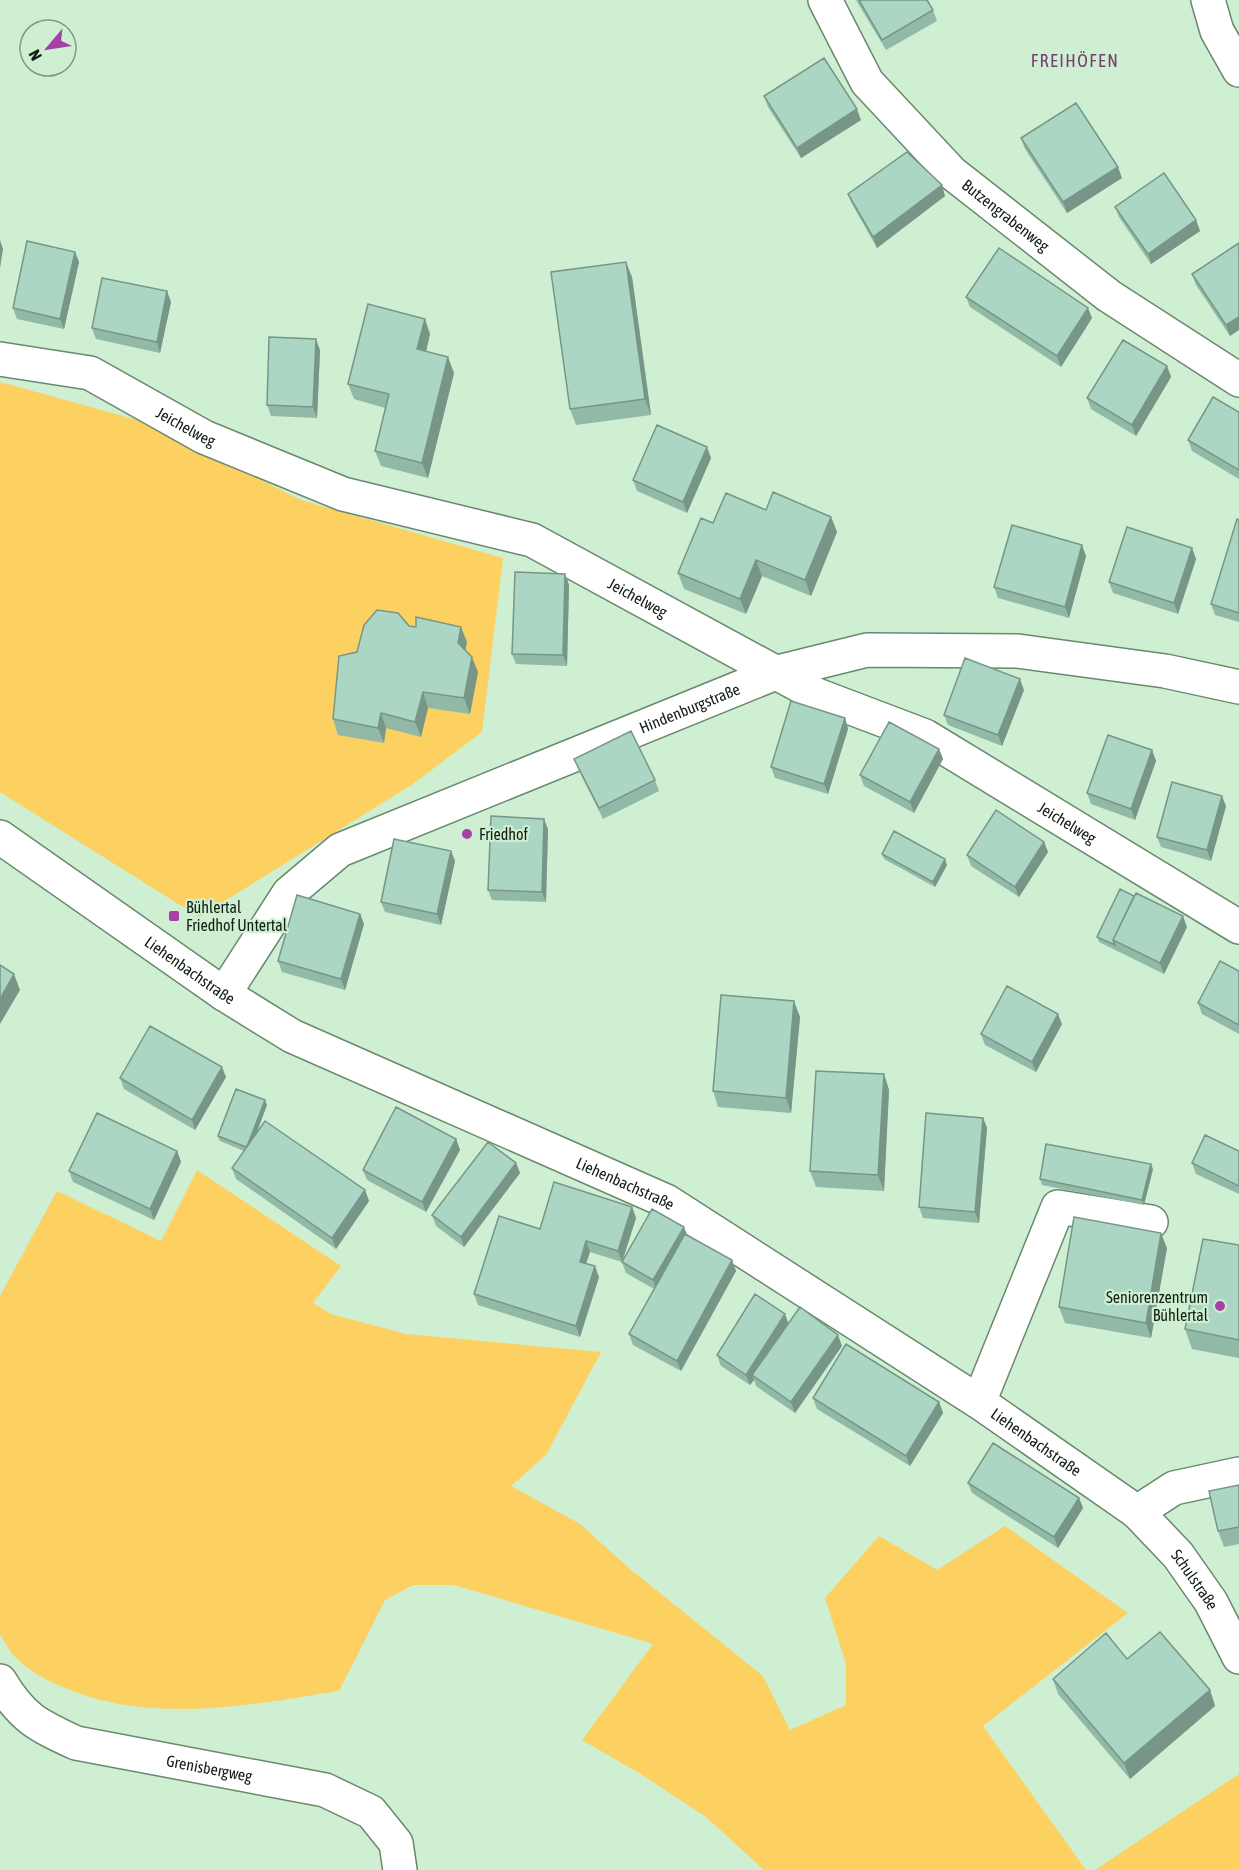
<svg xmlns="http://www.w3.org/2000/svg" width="1239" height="1870" viewBox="0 0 1239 1870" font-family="'Asap Condensed',sans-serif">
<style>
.green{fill:#fcd161}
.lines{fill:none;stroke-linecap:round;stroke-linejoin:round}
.minor-casing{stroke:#6a886e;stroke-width:36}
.minor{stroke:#fff;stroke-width:33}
.wall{fill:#92b8a8}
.shaded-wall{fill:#779688}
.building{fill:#aad6c3;stroke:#779688;stroke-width:1.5}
.poi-dot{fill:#a540a4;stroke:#ceefd1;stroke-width:2}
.labels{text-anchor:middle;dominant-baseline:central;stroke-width:4.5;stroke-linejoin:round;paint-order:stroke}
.street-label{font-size:16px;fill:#121d13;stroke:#ceefd1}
.poi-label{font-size:16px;fill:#121d13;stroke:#ceefd1;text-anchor:start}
.neighbourhood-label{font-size:18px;letter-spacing:1.5px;fill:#734072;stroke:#ceefd1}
</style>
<rect width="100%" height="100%" fill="#ceefd1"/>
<path class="green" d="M0 382 145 422 301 500 503 558 482 732 413 784 199 917 0 792Z
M197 1170 341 1266 313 1303 331 1314 406 1334 601 1352 546 1455 511 1486 580 1524 630 1569 763 1676 790 1730 846 1705V1664L825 1598 879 1536 937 1570 1005 1526 1128 1613 983 1726 1086 1870H764L706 1817 639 1773 582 1740 653 1644 454 1585H413L385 1600 339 1691C248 1705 153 1725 65 1688 48 1681 28 1671 15 1657 9 1651 5 1642 0 1634V1296L57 1191 161 1241Z
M1239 1774V1870H1095Z"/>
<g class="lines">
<g class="minor-casing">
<g id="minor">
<path id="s1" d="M825 0 867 82 952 173 1109 296 1239 380"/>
<path d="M1208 0 1217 31 1239 70"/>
<path id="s2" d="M0 359 90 373 204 437 343 494 532 540 817 695 925 736 1239 927"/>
<path id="s3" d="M0 837 224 994 292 1036 666 1201 979 1402 1137 1512 1178 1555 1211 1602 1239 1657"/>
<path id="s4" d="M224 994 289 893 340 850 778 672 867 650 1018 651 1165 671 1239 687"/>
<path d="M979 1402 1058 1207 1151 1222"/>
<path d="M1137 1512 1174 1488 1239 1474"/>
<path id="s5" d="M0 1681C22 1718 37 1725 76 1743L325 1790 371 1812 396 1843 400 1870"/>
</g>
</g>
<use href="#minor" class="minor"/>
</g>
<path class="wall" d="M856 0H927L933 10 937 21 886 50Z
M764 96 861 120 801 158 768 107Z
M1021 138 1122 178 1067 213 1025 149Z
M848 194 945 196 877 248 852 204Z
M1115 207 1196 220 1200 231 1151 264 1119 217Z
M1239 243 1230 336 1196 285 1192 274Z
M75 252 79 262 64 329 17 319 13 308Z
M632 277 651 415 576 425 570 409Z
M966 297 1092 318 1061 367 970 307Z
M171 302 160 353 96 339 92 328Z
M430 334 426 352 454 373 428 478 381 466 375 451 385 408 354 399 348 384Z
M320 350 317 418 271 416 267 405Z
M1167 366 1171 377 1136 436 1091 409 1087 398Z
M1239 412V479L1192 451 1188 440Z
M711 458 687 513 637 491 633 480Z
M766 510 831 517 837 532 811 596 762 576 746 614 684 589 678 573 713 523Z
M1239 520V622L1215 615 1211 604Z
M1192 548 1196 559 1178 614 1113 593 1109 582Z
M1086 556 1069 618 998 598 994 587Z
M565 574 569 585 567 666 516 664 512 654Z
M409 626 467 642 465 650 478 672 470 714 428 708 421 737 386 728 384 743 338 735 333 719 357 652Z
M1024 690 1002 746 948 725 944 715Z
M845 718 848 729 828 794 775 778 771 767Z
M939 749 943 759 914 813 864 786 860 775Z
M1152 750 1156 761 1135 820 1091 804 1087 793Z
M575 759 655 780 659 791 603 819 578 769Z
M1226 806 1211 861 1161 847 1157 837Z
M548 829 546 902 492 900 488 890Z
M1044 842 1048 852 1019 897 971 866 967 855Z
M451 851 455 861 441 925 385 912 381 902Z
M882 854 947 865 935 887 884 859Z
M360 914 364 924 345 990 282 972 278 961Z
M1187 927 1164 974 1099 942 1097 937Z
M1239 971V1034L1202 1014 1198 1003Z
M800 1017 791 1113 718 1107 713 1091Z
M1062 1024 1036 1072 985 1045 981 1034Z
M884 1074 889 1090 884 1191 816 1187 810 1171Z
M226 1077 195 1130 124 1089 120 1078Z
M267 1105 257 1131 365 1190 369 1201 336 1249 236 1179 232 1168 244 1151 220 1141 218 1136Z
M983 1118 987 1128 979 1223 923 1218 919 1207Z
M456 1139 460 1150 426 1212 367 1180 363 1170Z
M177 1151 181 1162 154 1220 73 1182 69 1171Z
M1239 1151V1194L1196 1174 1192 1163Z
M516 1163 520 1173 464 1247 436 1226 432 1215Z
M1153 1169 1144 1205 1042 1185 1040 1179Z
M632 1207 636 1218 622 1262 590 1252 586 1264 599 1277 580 1337 478 1305 474 1294 540 1229Z
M687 1236 732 1260 736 1271 681 1371 633 1345 629 1334 654 1289 626 1273 622 1262Z
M1239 1245V1358L1192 1349 1185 1329Z
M1167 1248 1151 1338 1065 1323 1059 1307Z
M789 1323 842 1346 795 1413 756 1386 754 1380 750 1385 721 1366 717 1355Z
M813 1398 939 1402 943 1413 910 1466 817 1409Z
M968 1483 1079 1498 1083 1508 1058 1548 972 1493Z
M1239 1485V1544L1224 1547 1218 1531Z
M1053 1679 1210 1690 1215 1706 1130 1779 1058 1694Z"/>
<path class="shaded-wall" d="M857 109 861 120 801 158 797 148Z
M1118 167 1122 178 1067 213 1063 202Z
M942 185 945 196 877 248 873 237Z
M1196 220 1200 231 1151 264 1148 254Z
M0 240 3 249 0 268Z
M75 252 79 262 64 329 60 319Z
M626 262 632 277 651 415 645 399Z
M167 291 171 302 160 353 157 342Z
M1088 308 1092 318 1061 367 1057 356Z
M1239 317V330L1230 336 1226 325Z
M425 319 430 334 423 365 417 349Z
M316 339 320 350 317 418 313 407Z
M448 357 454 373 428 478 422 463Z
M1167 366 1171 377 1136 436 1132 425Z
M707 447 711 458 687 513 683 502Z
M831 517 837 532 811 596 805 580Z
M1082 545 1086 556 1069 618 1065 607Z
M1192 548 1196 559 1178 614 1174 603Z
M756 560 762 576 746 614 740 599Z
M565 574 569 585 567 666 563 655Z
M461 627 467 642 464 658 458 643Z
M472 657 478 672 470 714 464 698Z
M1020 679 1024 690 1002 746 998 735Z
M423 692 428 708 421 737 415 722Z
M381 713 386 728 384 743 378 728Z
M845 718 848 729 828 794 824 784Z
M939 749 943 759 914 813 910 802Z
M1152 750 1156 761 1135 820 1131 809Z
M1222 796 1226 806 1211 861 1207 850Z
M544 819 548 829 546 902 542 892Z
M1044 842 1048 852 1019 897 1015 887Z
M451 851 455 861 441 925 437 914Z
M945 859 947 865 935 887 933 882Z
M360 914 364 924 345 990 341 979Z
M1183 916 1187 927 1164 974 1160 963Z
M14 974 20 990 0 1024V999Z
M794 1001 800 1017 791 1113 786 1098Z
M1058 1014 1062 1024 1036 1072 1032 1062Z
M222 1067 226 1077 195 1130 192 1120Z
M884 1074 889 1090 884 1191 878 1175Z
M265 1100 267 1105 249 1153 247 1147Z
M983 1118 987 1128 979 1223 975 1212Z
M456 1139 460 1150 426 1212 422 1202Z
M177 1151 181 1162 154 1220 150 1209Z
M516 1163 520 1173 464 1247 461 1237Z
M1151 1164 1153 1169 1144 1205 1142 1200Z
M365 1190 369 1201 336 1249 332 1238Z
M632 1207 636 1218 622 1262 618 1251Z
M684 1227 688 1237 657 1291 653 1280Z
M1161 1233 1167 1248 1151 1338 1146 1323Z
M586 1241 590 1252 583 1272 580 1262Z
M732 1260 736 1271 681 1371 677 1361Z
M595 1266 599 1277 580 1337 576 1326Z
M785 1314 789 1325 752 1375 754 1380 750 1385 746 1375Z
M838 1335 842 1346 795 1413 791 1402Z
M939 1402 943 1413 910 1466 906 1456Z
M1079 1498 1083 1508 1058 1548 1054 1537Z
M1210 1690 1215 1706 1130 1779 1124 1763Z"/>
<path class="building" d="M859 0H927L933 10 882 40Z
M824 58 857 109 797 148 764 96Z
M1076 103 1118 167 1063 202 1021 138Z
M907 152 942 185 873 237 848 194Z
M1164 173 1196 220 1148 254 1115 207Z
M27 241 75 252 60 319 13 308Z
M1239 243V317L1226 325 1192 274Z
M999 248 1088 308 1057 356 966 297Z
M626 262 645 399 570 409 551 272Z
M102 278 167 291 157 342 92 328Z
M368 304 425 319 417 349 448 357 422 463 375 451 389 394 348 384Z
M269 337 316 339 313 407 267 405Z
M1123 340 1167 366 1132 425 1087 398Z
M1213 397 1239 412V470L1188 440Z
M657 425 707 447 683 502 633 480Z
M773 492 831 517 805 580 756 560 740 599 678 573 701 518 713 523 726 493 766 510Z
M1237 519 1239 520V613L1211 604Z
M1012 525 1082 545 1065 607 994 587Z
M1127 527 1192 548 1174 603 1109 582Z
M515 572 565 574 563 655 512 654Z
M377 610 398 613 409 626 416 627V617L461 627 458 643 472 657 464 698 423 692 415 722 381 713 378 728 333 719 339 656 357 652 364 625Z
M965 658 1020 679 998 735 944 715Z
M791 701 845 718 824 784 771 767Z
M889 722 939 749 910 802 860 775Z
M631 731 655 780 599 808 574 759Z
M1108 735 1152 750 1131 809 1087 793Z
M1172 782 1222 796 1207 850 1157 837Z
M996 810 1044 842 1015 887 967 855Z
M491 816 544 819 542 892 488 890Z
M894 831 945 859 933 882 882 854Z
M394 839 451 851 437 914 381 902Z
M1120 889 1134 896 1113 940 1115 945 1097 937Z
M1136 893 1183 916 1160 963 1113 940Z
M297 895 360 914 341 979 278 961Z
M1220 961 1239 971V1025L1198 1003Z
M0 965 14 974 0 999Z
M1007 986 1058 1014 1032 1062 981 1034Z
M721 995 794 1001 786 1098 713 1091Z
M150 1026 222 1067 192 1120 120 1078Z
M816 1071 884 1074 878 1175 810 1171Z
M236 1089 265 1100 248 1144 246 1147 218 1136Z
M396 1107 456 1139 422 1202 363 1170Z
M97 1113 177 1151 150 1209 69 1171Z
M926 1113 983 1118 975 1212 919 1207Z
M265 1121 365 1190 332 1238 232 1168Z
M1205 1135 1239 1151V1186L1192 1163Z
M488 1142 516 1163 461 1237 432 1215Z
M1046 1144 1151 1164 1142 1200 1040 1179Z
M554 1182 632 1207 618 1251 586 1241 580 1262 595 1266 576 1326 474 1294 499 1216 540 1229Z
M652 1209 684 1227 653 1280 622 1262Z
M1074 1217 1161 1233 1146 1323 1059 1307Z
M685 1234 732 1260 677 1361 629 1334Z
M1203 1239 1239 1245V1340L1185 1329Z
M755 1294 785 1314 746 1375 717 1355Z
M800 1307 838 1335 791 1402 752 1375Z
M846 1344 939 1402 906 1456 813 1398Z
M993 1443 1079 1498 1054 1537 968 1483Z
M1239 1485V1527L1218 1531 1209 1491Z
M1160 1632 1210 1690 1124 1763 1053 1679 1106 1633 1127 1659Z"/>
<g class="poi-dot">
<circle cx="467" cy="834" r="6"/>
<rect x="168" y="910" width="12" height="12" rx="3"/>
<circle cx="1220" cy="1306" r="6"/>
</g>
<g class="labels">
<g class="street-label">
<text stroke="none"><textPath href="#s1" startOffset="285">Butzengrabenweg</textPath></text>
<text stroke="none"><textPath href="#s2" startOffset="201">Jeichelweg</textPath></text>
<text stroke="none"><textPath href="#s2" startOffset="687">Jeichelweg</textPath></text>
<text stroke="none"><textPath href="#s4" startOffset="564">Hindenburgstraße</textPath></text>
<text stroke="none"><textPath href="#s2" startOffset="1173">Jeichelweg</textPath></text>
<text stroke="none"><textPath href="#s3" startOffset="232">Liehenbachstraße</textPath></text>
<text stroke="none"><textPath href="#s3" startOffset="718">Liehenbachstraße</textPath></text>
<text stroke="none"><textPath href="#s3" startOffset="1204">Liehenbachstraße</textPath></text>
<text stroke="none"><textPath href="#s3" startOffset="1416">Schulstraße</textPath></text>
<text stroke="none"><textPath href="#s5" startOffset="236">Grenisbergweg</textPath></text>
</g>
<g class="poi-label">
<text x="479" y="834">Friedhof</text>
<text x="186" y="907">Bühlertal<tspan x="186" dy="18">Friedhof Untertal</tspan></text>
<text x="1208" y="1297" text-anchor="end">Seniorenzentrum<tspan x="1208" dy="18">Bühlertal</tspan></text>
</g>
<g class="neighbourhood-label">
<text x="1075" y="60">FREIHÖFEN</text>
</g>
</g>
<g transform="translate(48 48) rotate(241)"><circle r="28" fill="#ceefd1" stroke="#839b85" stroke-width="1.5"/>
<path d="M0-4.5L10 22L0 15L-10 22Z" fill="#a540a4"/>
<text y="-9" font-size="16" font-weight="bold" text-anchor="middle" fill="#121d13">N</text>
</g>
</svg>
